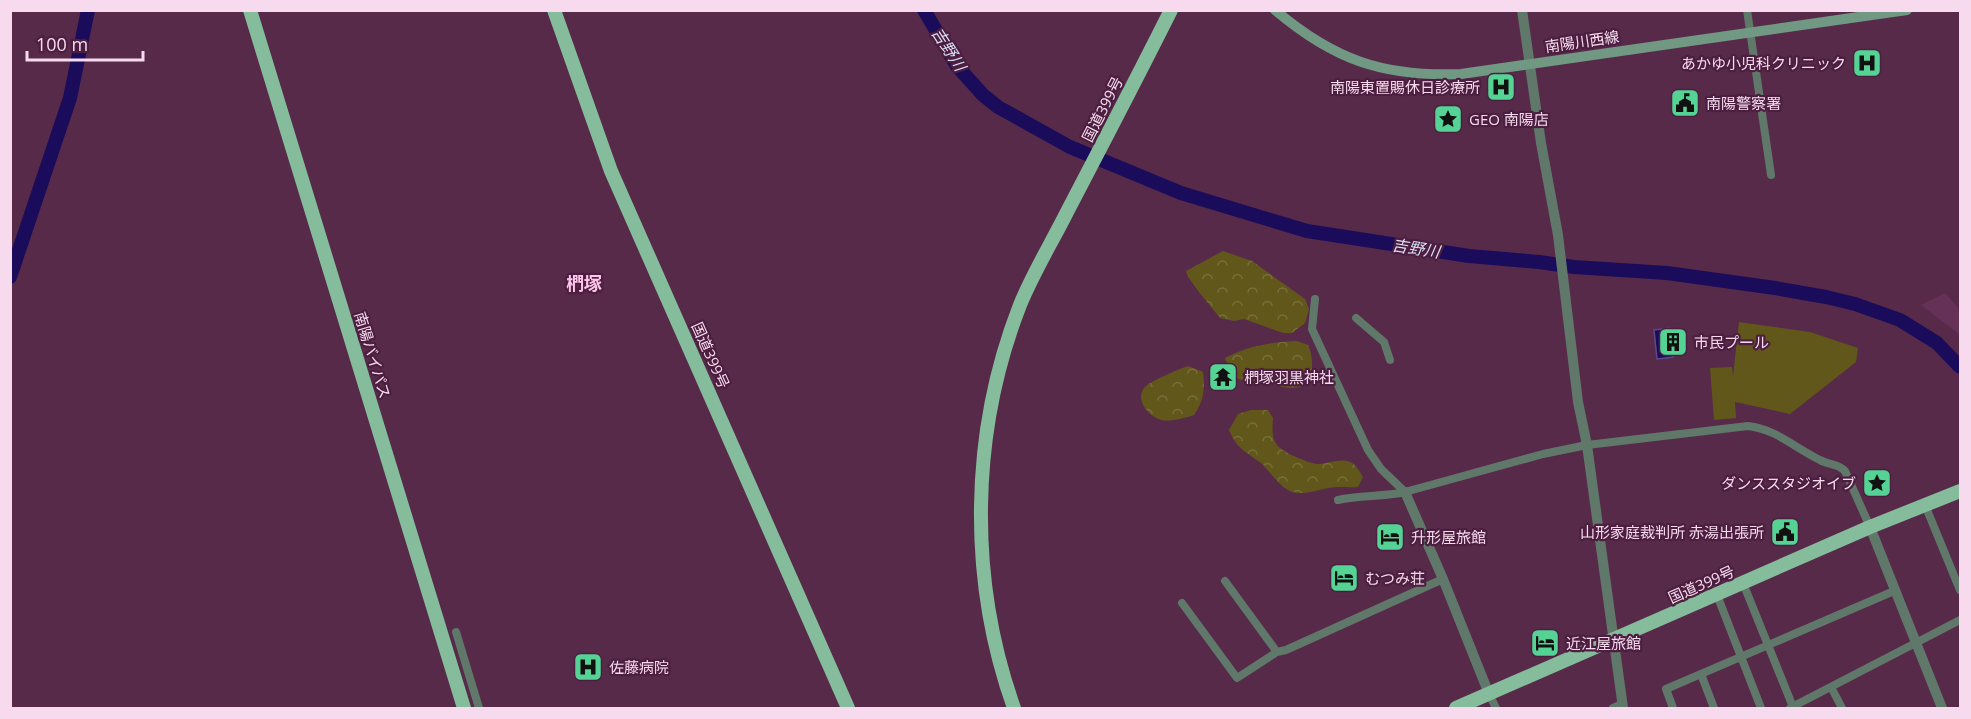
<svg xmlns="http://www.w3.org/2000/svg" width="1971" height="719" viewBox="0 0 1971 719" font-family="'Open Sans','Noto Sans JP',sans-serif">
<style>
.built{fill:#653156}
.forest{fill:url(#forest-crowns)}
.garden{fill:#61571b}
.water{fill:url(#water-ripples);stroke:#5c4a87;stroke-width:1.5}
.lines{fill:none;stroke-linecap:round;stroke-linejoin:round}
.river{stroke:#1a0c5b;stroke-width:14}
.minor{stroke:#5f7869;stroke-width:8}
.tertiary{stroke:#5f7869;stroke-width:10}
.secondary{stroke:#719882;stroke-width:10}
.trunk{stroke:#84bc9c;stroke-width:14}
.labels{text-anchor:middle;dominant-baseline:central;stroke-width:4.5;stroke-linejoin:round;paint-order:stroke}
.street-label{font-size:15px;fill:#f7daed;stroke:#4c1f40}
.poi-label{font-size:15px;fill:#f7daed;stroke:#4c1f40;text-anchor:start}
.water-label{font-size:16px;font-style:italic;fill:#dcdff7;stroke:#4c1f40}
.quarter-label{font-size:18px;font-weight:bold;fill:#fec5eb;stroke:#4c1f40}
</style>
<defs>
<pattern id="forest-crowns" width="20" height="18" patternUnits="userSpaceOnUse" patternTransform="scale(1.5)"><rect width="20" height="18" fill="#61571b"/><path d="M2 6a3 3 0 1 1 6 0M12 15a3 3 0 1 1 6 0" fill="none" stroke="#786f3c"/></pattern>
<pattern id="water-ripples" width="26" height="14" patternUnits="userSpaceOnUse" patternTransform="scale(1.5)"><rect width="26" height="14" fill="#1a0c5b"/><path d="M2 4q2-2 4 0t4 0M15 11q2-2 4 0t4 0" fill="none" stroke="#3c2f73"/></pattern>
</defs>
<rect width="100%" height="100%" fill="#572a4a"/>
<path class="built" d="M1945 293 1960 310V335L1921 305Z"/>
<path class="forest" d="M1223 251 1252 261 1305 299 1309 309 1305 323 1292 333H1283L1244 319 1234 321 1220 318 1199 292 1188 277 1186 271Z
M1297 341 1308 345C1315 360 1315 389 1292 388 1282 388 1274 383 1265 382 1256 380 1245 383 1237 378 1230 374 1228 365 1225 358 1247 346 1272 342 1297 341Z
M1188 366 1203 372C1205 390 1204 400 1194 415 1184 418 1171 422 1161 420 1148 416 1134 399 1145 387 1151 381 1179 369 1188 366Z
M1251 410H1268L1273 418C1271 442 1274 447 1296 457 1304 460 1311 464 1319 464 1331 463 1345 456 1355 465 1358 468 1361 474 1363 477L1358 487C1348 488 1339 486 1329 488 1316 490 1300 497 1288 490 1277 484 1270 471 1261 463 1245 451 1237 449 1229 430L1238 414Z"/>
<path class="garden" d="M1739 322 1810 332 1858 348 1856 362 1790 414 1735 402 1736 418 1714 420 1710 368 1732 367 1733 376Z"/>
<path class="water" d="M1670 328 1673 357 1657 359 1654 330Z"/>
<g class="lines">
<path class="river" d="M924 10 957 66 983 95 998 107 1070 147 1181 193 1307 231 1469 256 1539 262 1574 267 1667 273 1775 288 1826 297 1855 304 1900 320 1937 343 1960 367
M10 277 70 98 88 10"/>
<path class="minor" d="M1747 10 1771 175
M1315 299 1312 329 1368 450 1381 469 1405 492
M1356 318 1384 342 1390 360
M1338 500C1360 495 1383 497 1405 492L1543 454 1587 445 1748 426C1776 429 1795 448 1820 460 1828 465 1838 463 1845 471L1870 527
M1925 505 1960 590
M1225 581 1277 652
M1743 583 1793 707
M1717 595 1761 708
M1182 603 1237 678 1277 652 1286 650 1443 579
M456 632 479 708
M1701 674 1714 708
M1831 687 1842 708
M1489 694 1496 708
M1613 708 1622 704
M1673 708 1666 689 1894 591
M1790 708 1960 620"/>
<path class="tertiary" d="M1522 10 1541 143 1558 235 1578 402 1587 445 1623 708
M1405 492 1443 579 1489 694
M1870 527 1942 708"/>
<path class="secondary" d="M1275 10C1334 60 1383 77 1461 74L1907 10"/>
<path class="trunk" d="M250 10 464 708
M554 10 611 171 848 708
M1014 708C968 579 970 433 1020 305 1033 273 1052 242 1067 212 1102 145 1137 78 1171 10
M1456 708 1870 527 1960 491"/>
</g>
<defs>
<g id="hospital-square" transform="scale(1.5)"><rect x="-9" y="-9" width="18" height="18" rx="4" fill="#54d395" stroke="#4c1f40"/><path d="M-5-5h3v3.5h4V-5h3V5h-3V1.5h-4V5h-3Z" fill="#111"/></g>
<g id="civic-square" transform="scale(1.5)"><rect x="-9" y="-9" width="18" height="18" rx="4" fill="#54d395" stroke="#4c1f40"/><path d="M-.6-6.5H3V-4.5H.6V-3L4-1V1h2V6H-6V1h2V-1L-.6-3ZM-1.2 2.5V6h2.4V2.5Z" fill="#111"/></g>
<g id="sight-square" transform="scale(1.5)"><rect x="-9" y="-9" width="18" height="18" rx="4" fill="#54d395" stroke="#4c1f40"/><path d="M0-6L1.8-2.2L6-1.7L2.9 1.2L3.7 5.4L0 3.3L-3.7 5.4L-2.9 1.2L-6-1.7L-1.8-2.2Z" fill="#111"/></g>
<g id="building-square" transform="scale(1.5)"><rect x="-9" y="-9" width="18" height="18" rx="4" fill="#54d395" stroke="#4c1f40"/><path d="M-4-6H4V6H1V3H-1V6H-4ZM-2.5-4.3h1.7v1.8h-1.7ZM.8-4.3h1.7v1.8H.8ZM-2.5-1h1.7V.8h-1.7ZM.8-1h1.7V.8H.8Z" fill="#111"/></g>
<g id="temple-square" transform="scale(1.5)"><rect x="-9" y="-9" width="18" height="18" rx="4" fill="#54d395" stroke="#4c1f40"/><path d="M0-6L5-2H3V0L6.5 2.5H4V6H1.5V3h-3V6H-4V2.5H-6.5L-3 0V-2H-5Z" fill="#111"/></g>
<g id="hotel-square" transform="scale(1.5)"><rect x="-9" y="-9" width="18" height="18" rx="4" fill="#54d395" stroke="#4c1f40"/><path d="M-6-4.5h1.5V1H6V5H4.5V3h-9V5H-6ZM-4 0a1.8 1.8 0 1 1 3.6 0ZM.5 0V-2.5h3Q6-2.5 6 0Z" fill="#111"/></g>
</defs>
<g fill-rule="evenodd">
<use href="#hospital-square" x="1867" y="63"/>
<use href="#hospital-square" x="1501" y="87"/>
<use href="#civic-square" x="1685" y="103"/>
<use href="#sight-square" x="1448" y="119"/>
<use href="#building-square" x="1673" y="342"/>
<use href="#temple-square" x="1223" y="377"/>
<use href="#sight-square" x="1877" y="483"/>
<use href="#civic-square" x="1785" y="532"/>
<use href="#hotel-square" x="1390" y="537"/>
<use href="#hotel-square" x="1344" y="578"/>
<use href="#hotel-square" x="1545" y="643"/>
<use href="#hospital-square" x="588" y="667"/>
</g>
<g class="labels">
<g class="street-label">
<text transform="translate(1582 41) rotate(-8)">南陽川西線</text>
<text transform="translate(1102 109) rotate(-63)">国道399号</text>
<text transform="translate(373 355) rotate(73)">南陽バイパス</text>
<text transform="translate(711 355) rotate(66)">国道399号</text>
<text transform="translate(1701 584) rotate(-24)">国道399号</text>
</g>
<g class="poi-label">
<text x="1846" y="63" text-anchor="end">あかゆ小児科クリニック</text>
<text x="1480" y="87" text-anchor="end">南陽東置賜休日診療所</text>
<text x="1706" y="103">南陽警察署</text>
<text x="1469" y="119">GEO 南陽店</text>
<text x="1694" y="342">市民プール</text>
<text x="1244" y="377">椚塚羽黒神社</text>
<text x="1856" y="483" text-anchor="end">ダンススタジオイブ</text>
<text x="1764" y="532" text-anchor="end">山形家庭裁判所 赤湯出張所</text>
<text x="1411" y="537">升形屋旅館</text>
<text x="1365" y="578">むつみ荘</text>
<text x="1566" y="643">近江屋旅館</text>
<text x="609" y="667">佐藤病院</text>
</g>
<g class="water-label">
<text transform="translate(949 49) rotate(57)">吉野川</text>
<text transform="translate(1416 248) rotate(9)">吉野川</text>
</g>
<g class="quarter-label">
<text x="584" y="283">椚塚</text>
</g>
</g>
<rect width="1971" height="719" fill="none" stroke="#f7daed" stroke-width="24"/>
<path d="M27 51v9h116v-9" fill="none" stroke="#f7daed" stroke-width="3"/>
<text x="36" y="51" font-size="18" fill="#f7daed" stroke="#4c1f40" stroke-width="4.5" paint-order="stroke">100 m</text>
</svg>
